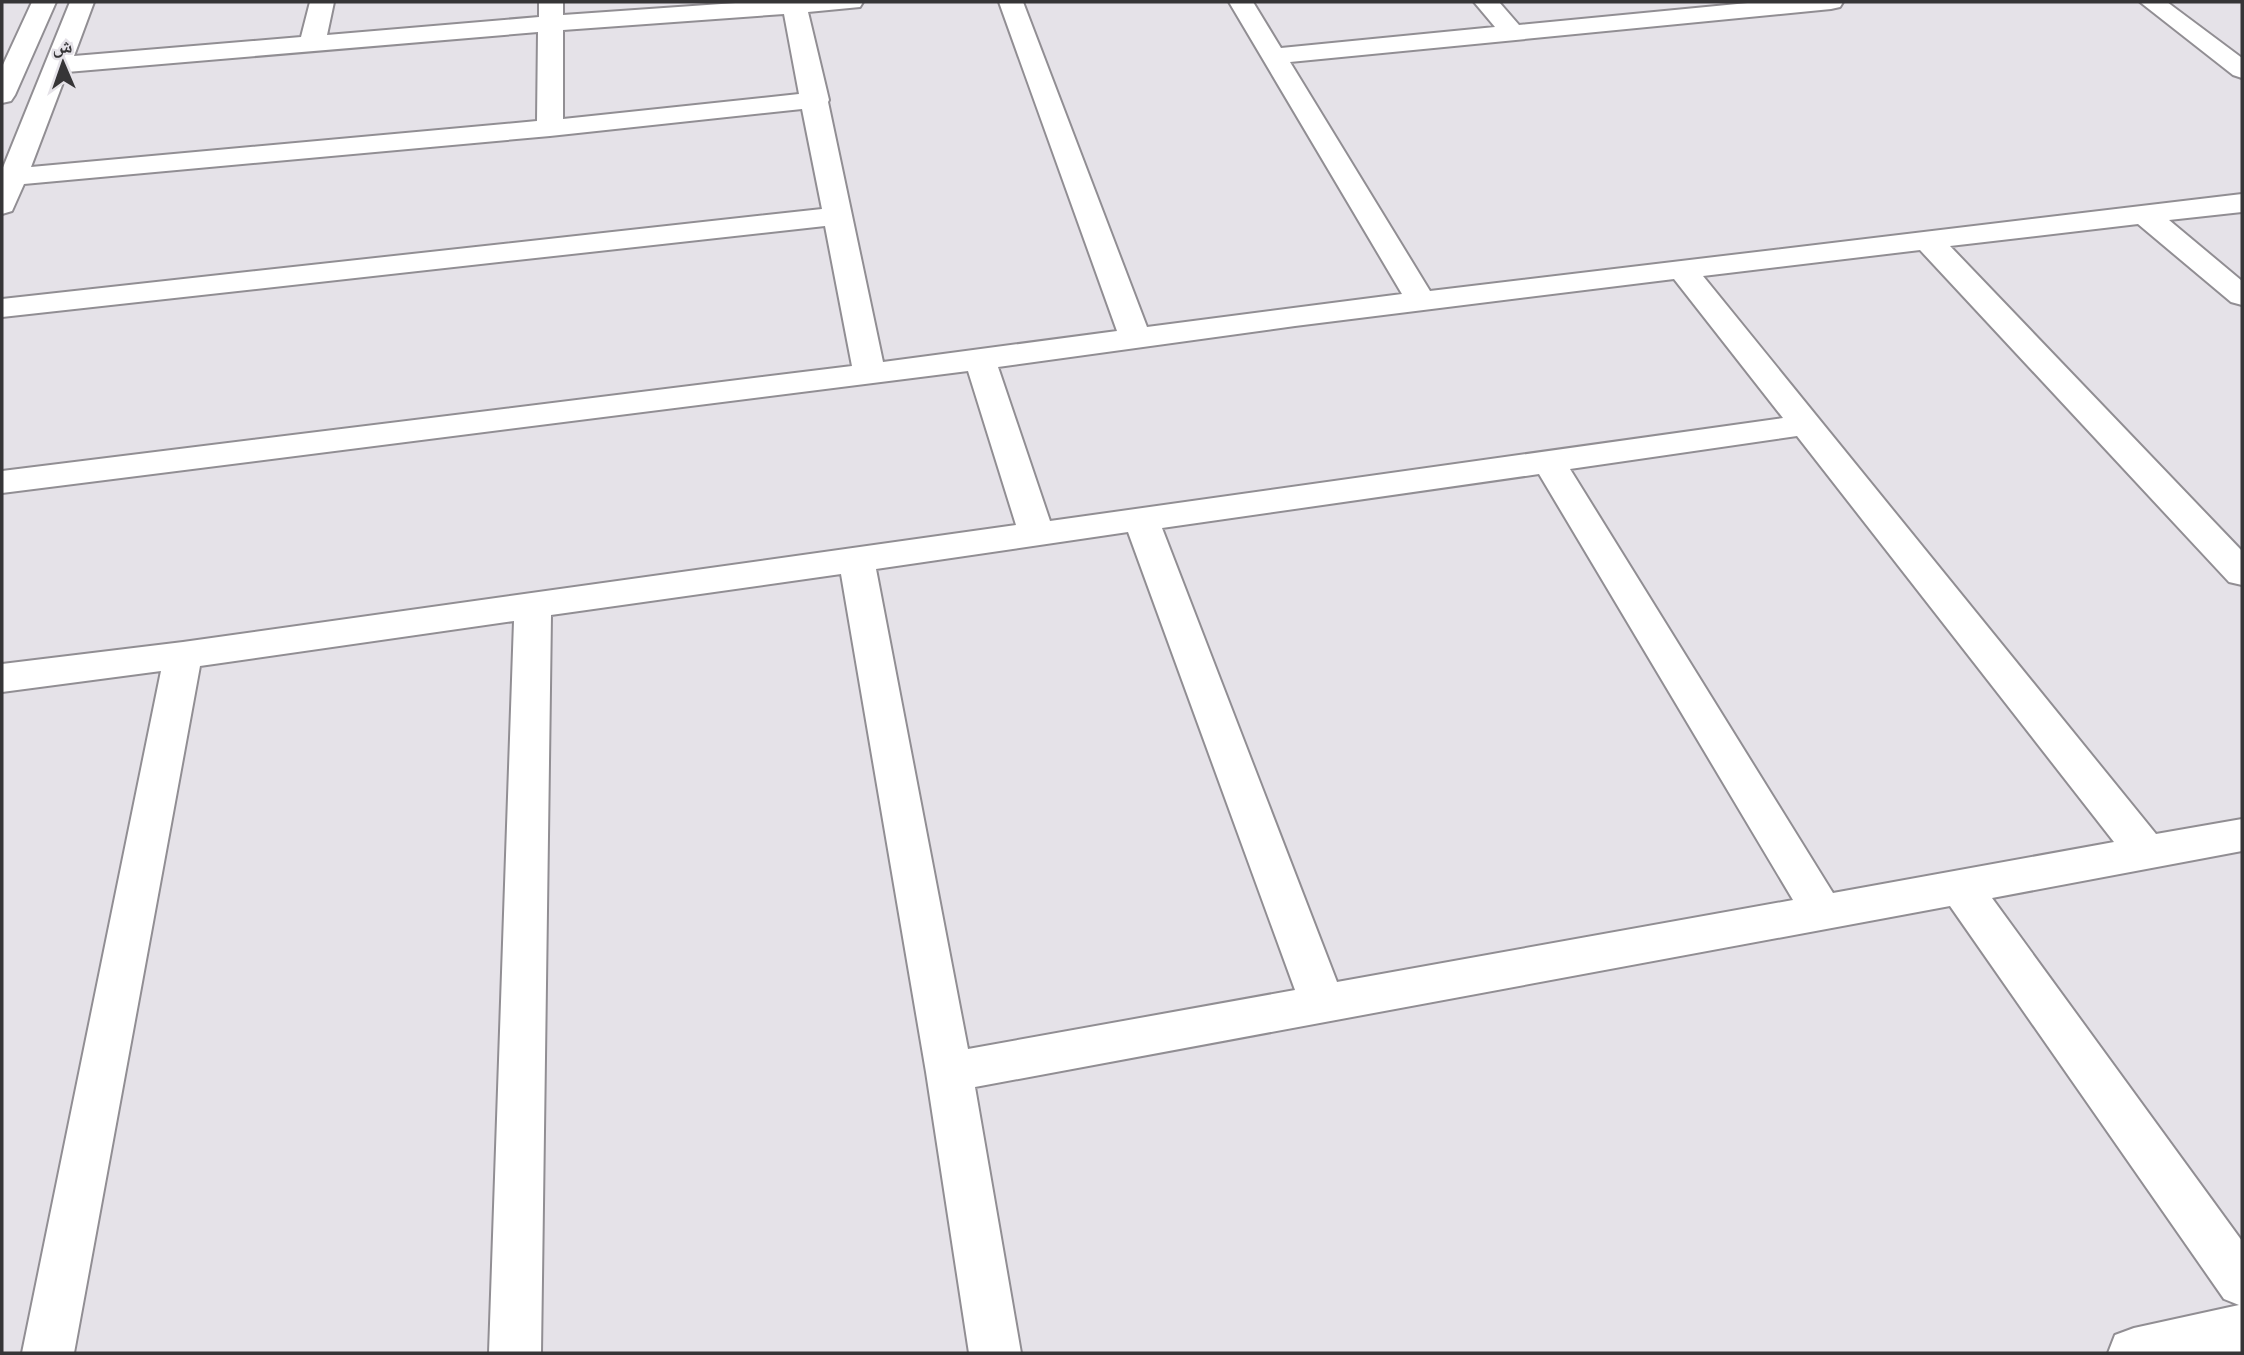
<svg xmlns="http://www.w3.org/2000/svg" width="2244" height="1355" viewBox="0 0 2244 1355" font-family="Quicksand,'Noto Naskh Arabic',sans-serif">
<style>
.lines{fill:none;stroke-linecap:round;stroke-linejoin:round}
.minor-casing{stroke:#918e93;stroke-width:4}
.minor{fill:#fff;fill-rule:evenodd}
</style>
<rect width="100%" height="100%" fill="#e5e2e8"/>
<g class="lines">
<g class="minor-casing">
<path id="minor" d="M32 2H56L15 95 11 101 2 103V67Z
M70 2H94L74 56 301 37 310 2H334L327 35 539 17V2H563V15L750 2H863L860 7 808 12 829 100 828 102 883 362 1117 331 999 2H1023L1147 327 1402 294 1229 2H1253L1281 48 1495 27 1474 2H1499L1519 25 1758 2H1843L1840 7 1831 9 1290 62 1430 291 2242 194V212L2169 220 2242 281V305L2231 302 2138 224 1950 246 2242 551V585L2229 582 1920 250 1703 276 2156 834 2242 819V851L1992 898 2242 1241V1353H2108L2115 1335 2134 1328 2239 1305 2224 1299 1950 906 975 1087 1021 1353H969L926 1072 841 574 551 615 541 1353H489L514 621 200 666 74 1353H22L161 671 2 692V664L183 642 1016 525 968 371 2 493V471L852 366 825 226 2 317V299L822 209 802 109 550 136 24 184 12 211 2 214V170ZM784 14 799 94 563 119V30ZM538 32 537 121 31 167 67 72ZM1674 279 1783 418 1050 521 998 367 1295 326ZM1797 436 2114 842 1833 893 1570 469ZM1539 474 1793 900 1337 982 1162 528ZM1128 532 1295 990 968 1049 876 569Z
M2140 2H2167L2242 58V78L2233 75Z"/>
</g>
<use href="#minor" class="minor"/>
</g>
<rect width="2244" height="1355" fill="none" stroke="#363537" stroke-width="7"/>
<g transform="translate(63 63) rotate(358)" stroke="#e5e2e8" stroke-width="5" paint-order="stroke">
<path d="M0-5L12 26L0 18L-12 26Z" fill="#363537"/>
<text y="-10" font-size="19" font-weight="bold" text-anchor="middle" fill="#363537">ش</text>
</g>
</svg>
